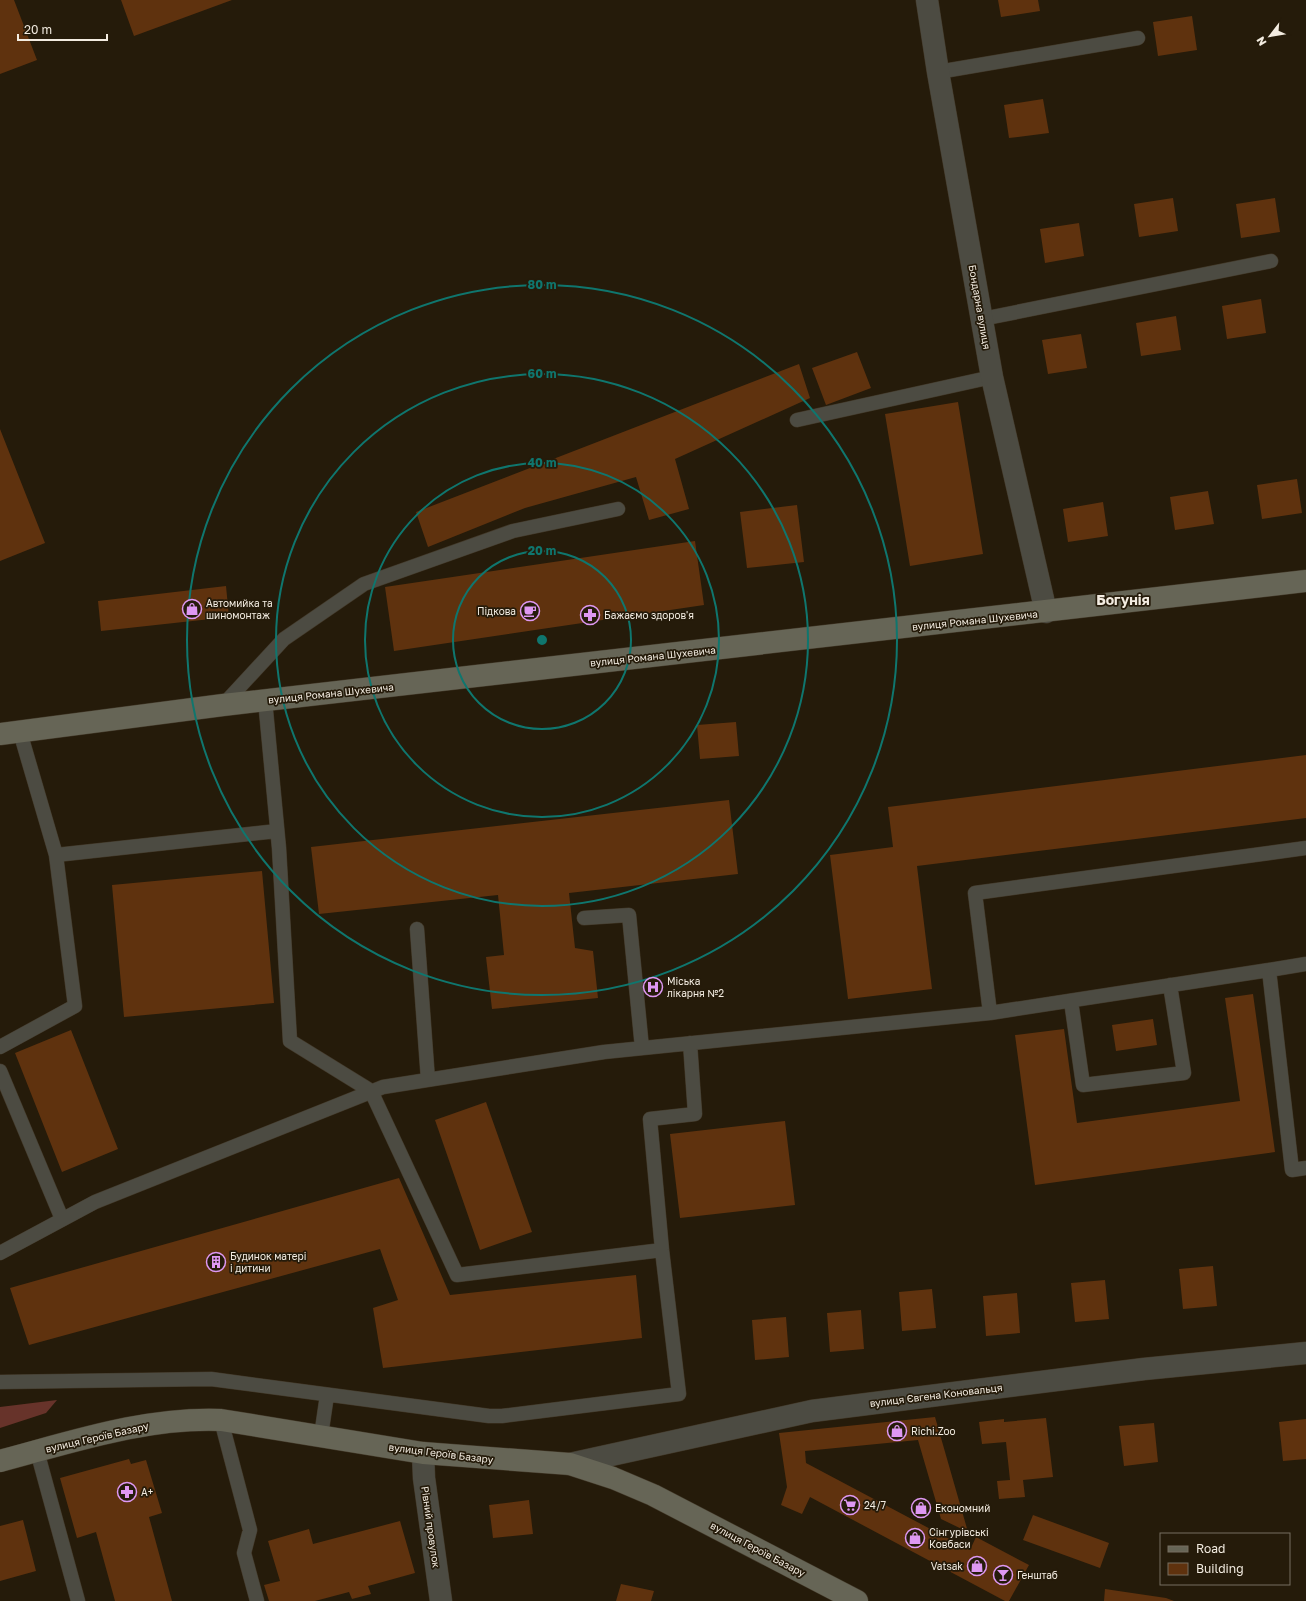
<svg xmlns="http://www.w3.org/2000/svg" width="1306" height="1601" viewBox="0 0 1306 1601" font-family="'Golos Text',sans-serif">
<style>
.green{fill:#67332a}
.building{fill:#5f320e}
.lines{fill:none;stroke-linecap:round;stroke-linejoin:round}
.lane-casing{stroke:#423828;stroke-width:15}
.street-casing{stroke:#423828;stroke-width:23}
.secondary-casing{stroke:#423828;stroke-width:23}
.lane{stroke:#4c4b42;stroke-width:14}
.street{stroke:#4c4b42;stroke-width:22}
.secondary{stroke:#666556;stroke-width:22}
.ring{fill:none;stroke:#0f766e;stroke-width:2}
.labels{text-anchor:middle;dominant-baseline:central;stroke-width:3.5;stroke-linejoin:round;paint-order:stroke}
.street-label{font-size:10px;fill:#f3ece1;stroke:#251b0a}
.poi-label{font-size:10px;fill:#f3ece1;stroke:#251b0a;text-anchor:start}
.district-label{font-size:14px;font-weight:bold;fill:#f3ece1;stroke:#251b0a}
.centre{fill:#0f766e;stroke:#251b0a;stroke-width:2}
.ring-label{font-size:12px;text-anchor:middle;font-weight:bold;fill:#0f766e;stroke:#251b0a;stroke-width:3.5;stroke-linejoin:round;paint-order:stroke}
</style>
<rect width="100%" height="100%" fill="#251b0a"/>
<path class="green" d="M57 1400 46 1413 0 1428V1407Z"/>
<path class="building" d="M0 0H14L37 60 0 74Z
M121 0H232L134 36Z
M998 0H1038L1040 11 1001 17Z
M1192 16 1197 50 1158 56 1153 22Z
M1043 99 1049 133 1009 138 1004 105Z
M1173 198 1178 231 1139 237 1134 204Z
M1275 198 1280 232 1241 238 1236 204Z
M1079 223 1084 256 1045 263 1040 229Z
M1261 299 1266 333 1227 339 1222 306Z
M1176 316 1181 350 1141 356 1136 323Z
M1081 334 1087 368 1048 374 1042 340Z
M857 352 871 388 826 405 812 368Z
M799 364 810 398 675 459 689 509 649 520 636 477 525 508 428 547 416 512Z
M958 402 983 554 910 566 885 414Z
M0 429 45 543 0 561Z
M1297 479 1302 513 1262 519 1257 485Z
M1208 491 1214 524 1175 530 1170 497Z
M1103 502 1108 536 1068 542 1063 509Z
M797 505 804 562 747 568 740 512Z
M695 541 704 605 394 651 385 587Z
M226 586 229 617 101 631 98 601Z
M736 722 739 756 700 759 697 725Z
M1306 755V818L917 866 932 989 848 999 830 855 893 847 888 807Z
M729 800 738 874 569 893 575 948 593 951 598 998 492 1009 486 957 504 955 498 895 319 914 311 847Z
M262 871 274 1003 124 1017 112 885Z
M1253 994 1275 1152 1035 1185 1015 1035 1064 1029 1077 1123 1240 1101 1225 998Z
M1153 1019 1157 1045 1116 1051 1112 1025Z
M71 1030 118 1149 62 1172 15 1053Z
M486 1102 532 1232 480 1250 435 1120Z
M785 1121 795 1205 680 1218 670 1134Z
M399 1178 450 1295 636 1275 642 1338 383 1368 373 1308 398 1300 380 1249 29 1345 10 1288Z
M1213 1266 1217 1306 1183 1309 1179 1269Z
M1105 1280 1109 1319 1075 1322 1071 1283Z
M932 1289 936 1328 902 1331 899 1292Z
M1017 1293 1020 1333 986 1336 983 1296Z
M861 1310 864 1349 830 1352 827 1313Z
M786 1317 789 1357 755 1360 752 1320Z
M935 1417 968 1532 941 1519 918 1440 805 1451 806 1463 970 1550 976 1537 1029 1565 1009 1601H1005L810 1497 802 1514 781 1505 787 1487 779 1433Z
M1046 1418 1053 1477 1023 1480 1025 1497 999 1499 997 1481 1010 1480 1006 1442 982 1444 979 1422 1004 1419V1422Z
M1306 1419V1459L1283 1461 1279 1422Z
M1154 1423 1158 1462 1124 1466 1119 1426Z
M129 1459 131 1464 146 1460 162 1513 149 1517 172 1601H115L96 1532 77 1538 60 1478Z
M529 1500 533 1534 493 1538 489 1505Z
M1033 1515 1109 1543 1100 1568 1023 1540Z
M23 1520 36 1571 0 1581V1526Z
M400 1521 415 1573 368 1586 371 1594 352 1599 349 1592 315 1601H269L264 1585 280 1581 268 1541 309 1529 313 1544Z
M621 1584 654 1591 651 1601H616Z
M1105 1589 1166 1598 1174 1601H1104Z"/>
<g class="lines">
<g class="lane-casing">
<path id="lane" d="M938 72 1138 38
M982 319 1271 261
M797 420 992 377
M265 700 279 848 290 1041 371 1091 457 1275 662 1250
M223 705 284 639 364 584 513 531 618 509
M56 855 277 831
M584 918 629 915 642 1048
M417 929 428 1080
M1306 964 1269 970 1292 1170 1306 1168
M1269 970 990 1013 975 893 1306 848
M1071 1001 1083 1085 1184 1073 1170 985
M0 1047 75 1006 56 855 20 732
M0 1071 62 1219
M0 1253 95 1202 383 1087 604 1052 990 1013
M0 1382 211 1379 489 1416H502L679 1394 662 1250 650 1119 695 1114 690 1043
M221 1420 250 1530 244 1553 257 1601
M321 1436 327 1395
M37 1451 78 1601"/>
</g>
<g class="street-casing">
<path id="street" d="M927 0 938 72 992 377 1046 612
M423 1453 424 1478 441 1601
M570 1464 812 1411 1144 1369 1306 1353"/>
</g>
<g class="secondary-casing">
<path id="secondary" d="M0 734 223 705 1306 581
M0 1461C72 1442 145 1417 221 1420L423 1453 570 1464 613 1478 653 1495 857 1601"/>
</g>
<use href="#lane" class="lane"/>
<use href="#street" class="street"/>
<use href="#secondary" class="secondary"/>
</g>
<g class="ring">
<circle cx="542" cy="640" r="89"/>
<circle cx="542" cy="640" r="177"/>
<circle cx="542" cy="640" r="266"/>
<circle cx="542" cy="640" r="355"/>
</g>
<defs>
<g id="shop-ring" transform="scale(1)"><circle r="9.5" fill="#251b0a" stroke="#de98f2" stroke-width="1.5"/><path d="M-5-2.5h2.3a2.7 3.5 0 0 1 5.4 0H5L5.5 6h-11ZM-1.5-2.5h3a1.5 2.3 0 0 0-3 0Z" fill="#de98f2"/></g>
<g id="cafe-ring" transform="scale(1)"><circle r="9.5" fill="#251b0a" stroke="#de98f2" stroke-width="1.5"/><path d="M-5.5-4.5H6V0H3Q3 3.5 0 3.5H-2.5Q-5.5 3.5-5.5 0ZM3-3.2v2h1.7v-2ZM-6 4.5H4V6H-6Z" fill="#de98f2"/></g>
<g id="pharmacy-ring" transform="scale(1)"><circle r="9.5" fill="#251b0a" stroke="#de98f2" stroke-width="1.5"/><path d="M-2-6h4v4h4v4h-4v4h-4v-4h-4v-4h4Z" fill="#de98f2"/></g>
<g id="hospital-ring" transform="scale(1)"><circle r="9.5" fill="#251b0a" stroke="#de98f2" stroke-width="1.5"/><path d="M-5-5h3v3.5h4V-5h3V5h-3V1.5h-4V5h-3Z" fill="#de98f2"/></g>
<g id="building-ring" transform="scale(1)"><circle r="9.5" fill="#251b0a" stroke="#de98f2" stroke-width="1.5"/><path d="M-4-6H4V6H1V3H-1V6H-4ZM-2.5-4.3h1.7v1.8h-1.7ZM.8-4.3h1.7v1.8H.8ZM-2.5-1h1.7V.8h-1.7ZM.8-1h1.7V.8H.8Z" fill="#de98f2"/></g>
<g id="supermarket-ring" transform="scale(1)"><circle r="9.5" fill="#251b0a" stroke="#de98f2" stroke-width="1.5"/><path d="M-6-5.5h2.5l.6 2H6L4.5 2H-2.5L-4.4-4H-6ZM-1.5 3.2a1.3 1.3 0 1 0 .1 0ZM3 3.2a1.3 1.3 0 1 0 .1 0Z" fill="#de98f2"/></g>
<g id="bar-ring" transform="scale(1)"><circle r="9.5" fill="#251b0a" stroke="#de98f2" stroke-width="1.5"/><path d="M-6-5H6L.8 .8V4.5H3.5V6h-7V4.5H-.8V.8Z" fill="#de98f2"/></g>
</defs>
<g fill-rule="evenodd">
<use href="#shop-ring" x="192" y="609"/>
<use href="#cafe-ring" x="530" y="611"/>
<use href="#pharmacy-ring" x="590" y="615"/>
<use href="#hospital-ring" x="653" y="987"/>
<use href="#building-ring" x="216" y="1262"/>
<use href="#shop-ring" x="897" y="1431"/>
<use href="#pharmacy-ring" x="127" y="1492"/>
<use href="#supermarket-ring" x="850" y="1505"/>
<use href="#shop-ring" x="921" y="1508"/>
<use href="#shop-ring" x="915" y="1538"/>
<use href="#shop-ring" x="977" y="1566"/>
<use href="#bar-ring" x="1003" y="1575"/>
</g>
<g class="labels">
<g class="street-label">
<text transform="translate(980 307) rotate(80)">Бондарна вулиця</text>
<text transform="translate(975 620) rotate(-6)">вулиця Романа Шухевича</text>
<text transform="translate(653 656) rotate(-6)">вулиця Романа Шухевича</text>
<text transform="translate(331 693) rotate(-6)">вулиця Романа Шухевича</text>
<text transform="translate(936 1395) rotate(-7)">вулиця Євгена Коновальця</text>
<text transform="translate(97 1437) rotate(-13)">вулиця Героїв Базару</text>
<text transform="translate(441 1453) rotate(7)">вулиця Героїв Базару</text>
<text transform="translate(431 1527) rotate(82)">Рівний провулок</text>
<text transform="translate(758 1549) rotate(28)">вулиця Героїв Базару</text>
</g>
<g class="poi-label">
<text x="206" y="603">Автомийка та<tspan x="206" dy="12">шиномонтаж</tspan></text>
<text x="516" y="611" text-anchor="end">Підкова</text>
<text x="604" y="615">Бажаємо здоров'я</text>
<text x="667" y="981">Міська<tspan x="667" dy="12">лікарня №2</tspan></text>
<text x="230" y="1256">Будинок матері<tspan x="230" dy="12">і дитини</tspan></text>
<text x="911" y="1431">Richi.Zoo</text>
<text x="141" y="1492">A+</text>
<text x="864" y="1505">24/7</text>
<text x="935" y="1508">Економний</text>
<text x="929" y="1532">Сінгурівські<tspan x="929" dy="12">Ковбаси</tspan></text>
<text x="963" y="1566" text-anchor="end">Vatsak</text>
<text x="1017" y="1575">Генштаб</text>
</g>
<g class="district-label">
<text x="1123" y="599">Богунія</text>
</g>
</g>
<circle cx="542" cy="640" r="6" class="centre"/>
<g class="ring-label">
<text x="542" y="289">80 m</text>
<text x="542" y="378">60 m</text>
<text x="542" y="467">40 m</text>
<text x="542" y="555">20 m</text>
</g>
<rect x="1160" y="1533" width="130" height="52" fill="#251b0a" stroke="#776f60"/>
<rect x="1168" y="1546" width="20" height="6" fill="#666556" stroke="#776f60"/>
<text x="1196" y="1553" font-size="12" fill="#f3ece1">Road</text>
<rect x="1168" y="1563" width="20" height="12" fill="#5f320e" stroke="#776f60"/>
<text x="1196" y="1573" font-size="12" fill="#f3ece1">Building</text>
<g transform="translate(1270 36) rotate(239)" stroke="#251b0a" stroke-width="3" paint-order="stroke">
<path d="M0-3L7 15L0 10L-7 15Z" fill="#f3ece1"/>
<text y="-6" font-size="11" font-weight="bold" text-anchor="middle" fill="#f3ece1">N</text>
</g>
<path d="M18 34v6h89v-6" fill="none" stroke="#f3ece1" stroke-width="2"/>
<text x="24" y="34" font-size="12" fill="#f3ece1" stroke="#251b0a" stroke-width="3" paint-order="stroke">20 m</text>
</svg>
